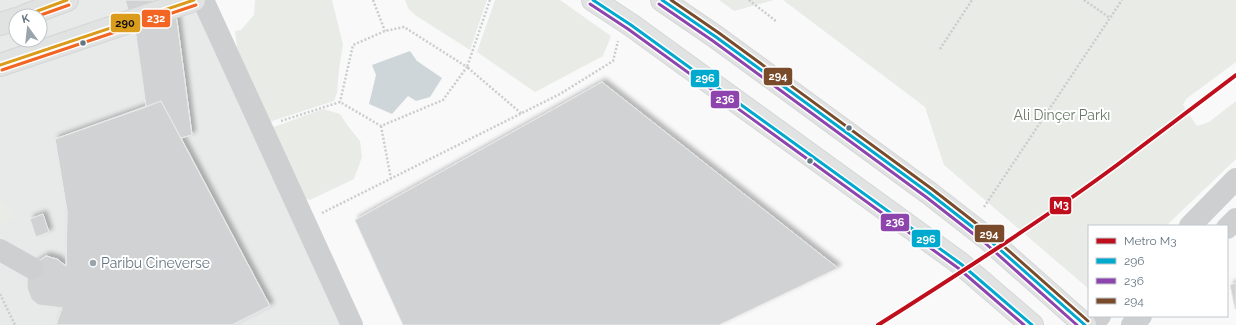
<svg xmlns="http://www.w3.org/2000/svg" width="1236" height="325" viewBox="0 0 1236 325" font-family="Raleway,sans-serif">
<style>
.built{fill:#e8e9e9;fill-rule:evenodd}
.green{fill:#e8ebe6}
.water{fill:#ced6d9}
.building{fill:#d0d2d3;stroke:#e8e8e8;filter:url(#shadow)}
.lines{fill:none;stroke-linecap:round;stroke-linejoin:round}
.major-casing{stroke:#d5d6d7;stroke-width:24}
.path{stroke:#cbcccd;stroke-width:2.5;stroke-dasharray:2 2;stroke-linecap:butt}
.minor{stroke:#cecfd0;stroke-width:22}
.major{stroke:#e1e2e2;stroke-width:22}
.bus-1-casing{stroke:#fff;stroke-width:6}
.bus-2-casing{stroke:#fff;stroke-width:6}
.bus-3-casing{stroke:#fff;stroke-width:6}
.bus-4-casing{stroke:#fff;stroke-width:6}
.bus-5-casing{stroke:#fff;stroke-width:6}
.bus-1{stroke:#00a9ce;stroke-width:3}
.bus-2{stroke:#8e44ad;stroke-width:3}
.bus-3{stroke:#7a4b2a;stroke-width:3}
.bus-4{stroke:#da9c1a;stroke-width:3}
.bus-5{stroke:#f26522;stroke-width:3}
.metro-1-casing{stroke:#fff;stroke-width:7}
.metro-1{stroke:#bf0e1c;stroke-width:4}
.bus-dot{fill:#657683;stroke:#fff;stroke-width:1.5}
.poi-dot{fill:#99a4ac;stroke:#fff;stroke-width:1.5}
.labels{text-anchor:middle;dominant-baseline:central;stroke-width:4;stroke-linejoin:round;paint-order:stroke}
.park-label{font-size:14px;fill:#687a64;stroke:#fff}
.poi-label{font-size:14px;fill:#657683;stroke:#fff;text-anchor:start}
.line-badge{stroke:#fff;stroke-width:1.5}
.badge-label{font-size:11px;text-anchor:middle;font-weight:bold;fill:#fff}
.pale-badge-label{font-size:11px;text-anchor:middle;font-weight:bold;fill:#111}
</style>
<defs>
<filter id="shadow"><feDropShadow dx="3.5" dy="-3.5" stdDeviation="2" flood-color="#0004"/></filter>
</defs>
<rect width="100%" height="100%" fill="#f9f9f9"/>
<path class="built" d="M0 0H203L352 325H0ZM16 16H40V40H16Z"/>
<path class="green" d="M255 0H332L343 45 339 69 337 93 334 101 269 122 238 56 235 31 241 30 254 15Z
M405 0H487L470 50 415 15 408 8Z
M495 0H560L611 36 603 56 535 92 477 52Z
M719 0H774L734 11Z
M783 0H1236V62L1186 99 1183 105 1197 126 1209 122 1236 101V159L1166 226H1089V289L944 165 925 107Z
M323 109 340 114 348 126 360 141 362 157 354 179 310 200 304 198 271 128Z
M0 199 11 209 15 217 0 226Z"/>
<path class="water" d="M410 51 417 61 442 78 430 97 416 101 408 96 392 114 369 104 376 75 372 65Z"/>
<path class="building" d="M125 0H171L177 21 192 135 181 138 270 306 232 325H56L62 308 38 305 31 299 27 288V277L35 263 46 256 57 259 66 266 67 211 55 139 146 107 136 36Z
M125 0H171L177 21 192 135 181 138 161 101 146 107 136 36Z
M602 82 838 268 719 325H403L355 220Z
M161 101 270 306 232 325H56L62 308 38 305 31 299 27 288V277L35 263 46 256 57 259 66 266 67 211 55 139Z
M43 214 49 232 36 237 30 219Z
M1236 283V309H1235L1230 285Z"/>
<g class="lines">
<g class="major-casing">
<path id="major" d="M593 0 631 25 961 264 1032 325
M662 0 716 37 929 193 988 239 1085 325
M24 16 67 0
M0 24 16 19
M0 65 194 0"/>
</g>
<path class="path" d="M373 0 385 31
M490 0 467 67 522 114
M749 0 777 22
M1084 0 1110 18
M940 49 972 0
M281 121 340 102 381 126 443 100 467 67 404 27 385 31 353 45 340 102
M381 126 391 179
M984 207 1122 0
M322 213 560 94 613 61 618 41
M0 294 15 325"/>
<path class="minor" d="M203 0 352 325
M1190 226 1236 179
M1227 228 1236 219
M0 250 32 268
M1091 325 1100 316
M1132 325 1141 316"/>
<use href="#major" class="major"/>
<g class="bus-1-casing">
<path id="bus-1" d="M593 0 631 25 961 264 1032 325
M662 0 716 37 929 193 988 239 1085 325"/>
</g>
<g class="bus-2-casing">
<path id="bus-2" d="M590 4 628 29 958 268 1024 325
M659 4 713 41 926 197 985 243 1077 325"/>
</g>
<g class="bus-3-casing">
<path id="bus-3" d="M671 0 719 33 932 189 991 235 1088 321"/>
</g>
<g class="bus-4-casing">
<path id="bus-4" d="M24 16 67 0
M0 65 194 0"/>
</g>
<g class="bus-5-casing">
<path id="bus-5" d="M38 16 69 5
M2 70 196 5"/>
</g>
<use href="#bus-1" class="bus-1"/>
<use href="#bus-2" class="bus-2"/>
<use href="#bus-3" class="bus-3"/>
<use href="#bus-4" class="bus-4"/>
<use href="#bus-5" class="bus-5"/>
<g class="metro-1-casing">
<path id="metro-1" d="M878 325C959 274 1040 222 1117 165 1157 135 1196 105 1236 75"/>
</g>
<use href="#metro-1" class="metro-1"/>
</g>
<g class="bus-dot">
<circle cx="83" cy="43" r="3.5"/>
<circle cx="849" cy="128" r="3.5"/>
<circle cx="810" cy="161" r="3.5"/>
</g>
<circle class="poi-dot" cx="93" cy="263" r="4"/>
<g class="labels">
<g class="park-label">
<text x="1062" y="115">Ali Dinçer Parkı</text>
</g>
<g class="poi-label">
<text x="101" y="263">Paribu Cineverse</text>
</g>
</g>
<g class="line-badge">
<rect x="141" y="9" width="30" height="19" rx="4" fill="#f26522"/>
<rect x="110" y="13" width="31" height="20" rx="4" fill="#da9c1a"/>
<rect x="763" y="67" width="30" height="19" rx="4" fill="#7a4b2a"/>
<rect x="690" y="69" width="30" height="19" rx="4" fill="#00a9ce"/>
<rect x="710" y="90" width="30" height="19" rx="4" fill="#8e44ad"/>
<rect x="1049" y="196" width="23" height="19" rx="4" fill="#bf0e1c"/>
<rect x="880" y="213" width="30" height="19" rx="4" fill="#8e44ad"/>
<rect x="974" y="224" width="31" height="19" rx="4" fill="#7a4b2a"/>
<rect x="911" y="229" width="30" height="19" rx="4" fill="#00a9ce"/>
</g>
<g class="badge-label">
<text x="156" y="22">232</text>
<text x="778" y="80">294</text>
<text x="705" y="82">296</text>
<text x="725" y="103">236</text>
<text x="1061" y="209">M3</text>
<text x="895" y="226">236</text>
<text x="989" y="238">294</text>
<text x="926" y="243">296</text>
</g>
<g class="pale-badge-label">
<text x="125" y="27">290</text>
</g>
<rect x="1088" y="225" width="140" height="92" fill="#ffffff" stroke="#c1c8cd"/>
<rect x="1096" y="238" width="20" height="6" fill="#bf0e1c" stroke="#c1c8cd"/>
<text x="1124" y="245" font-size="12" fill="#657683">Metro M3</text>
<rect x="1096" y="258" width="20" height="6" fill="#00a9ce" stroke="#c1c8cd"/>
<text x="1124" y="265" font-size="12" fill="#657683">296</text>
<rect x="1096" y="278" width="20" height="6" fill="#8e44ad" stroke="#c1c8cd"/>
<text x="1124" y="285" font-size="12" fill="#657683">236</text>
<rect x="1096" y="298" width="20" height="6" fill="#7a4b2a" stroke="#c1c8cd"/>
<text x="1124" y="305" font-size="12" fill="#657683">294</text>
<g transform="translate(28 28) rotate(345)"><circle r="19" fill="#ffffff" stroke="#c1c8cd"/>
<path d="M0-3L7 15L0 10L-7 15Z" fill="#99a4ac"/>
<text y="-6" font-size="11" font-weight="bold" text-anchor="middle" fill="#657683">K</text>
</g>
</svg>
